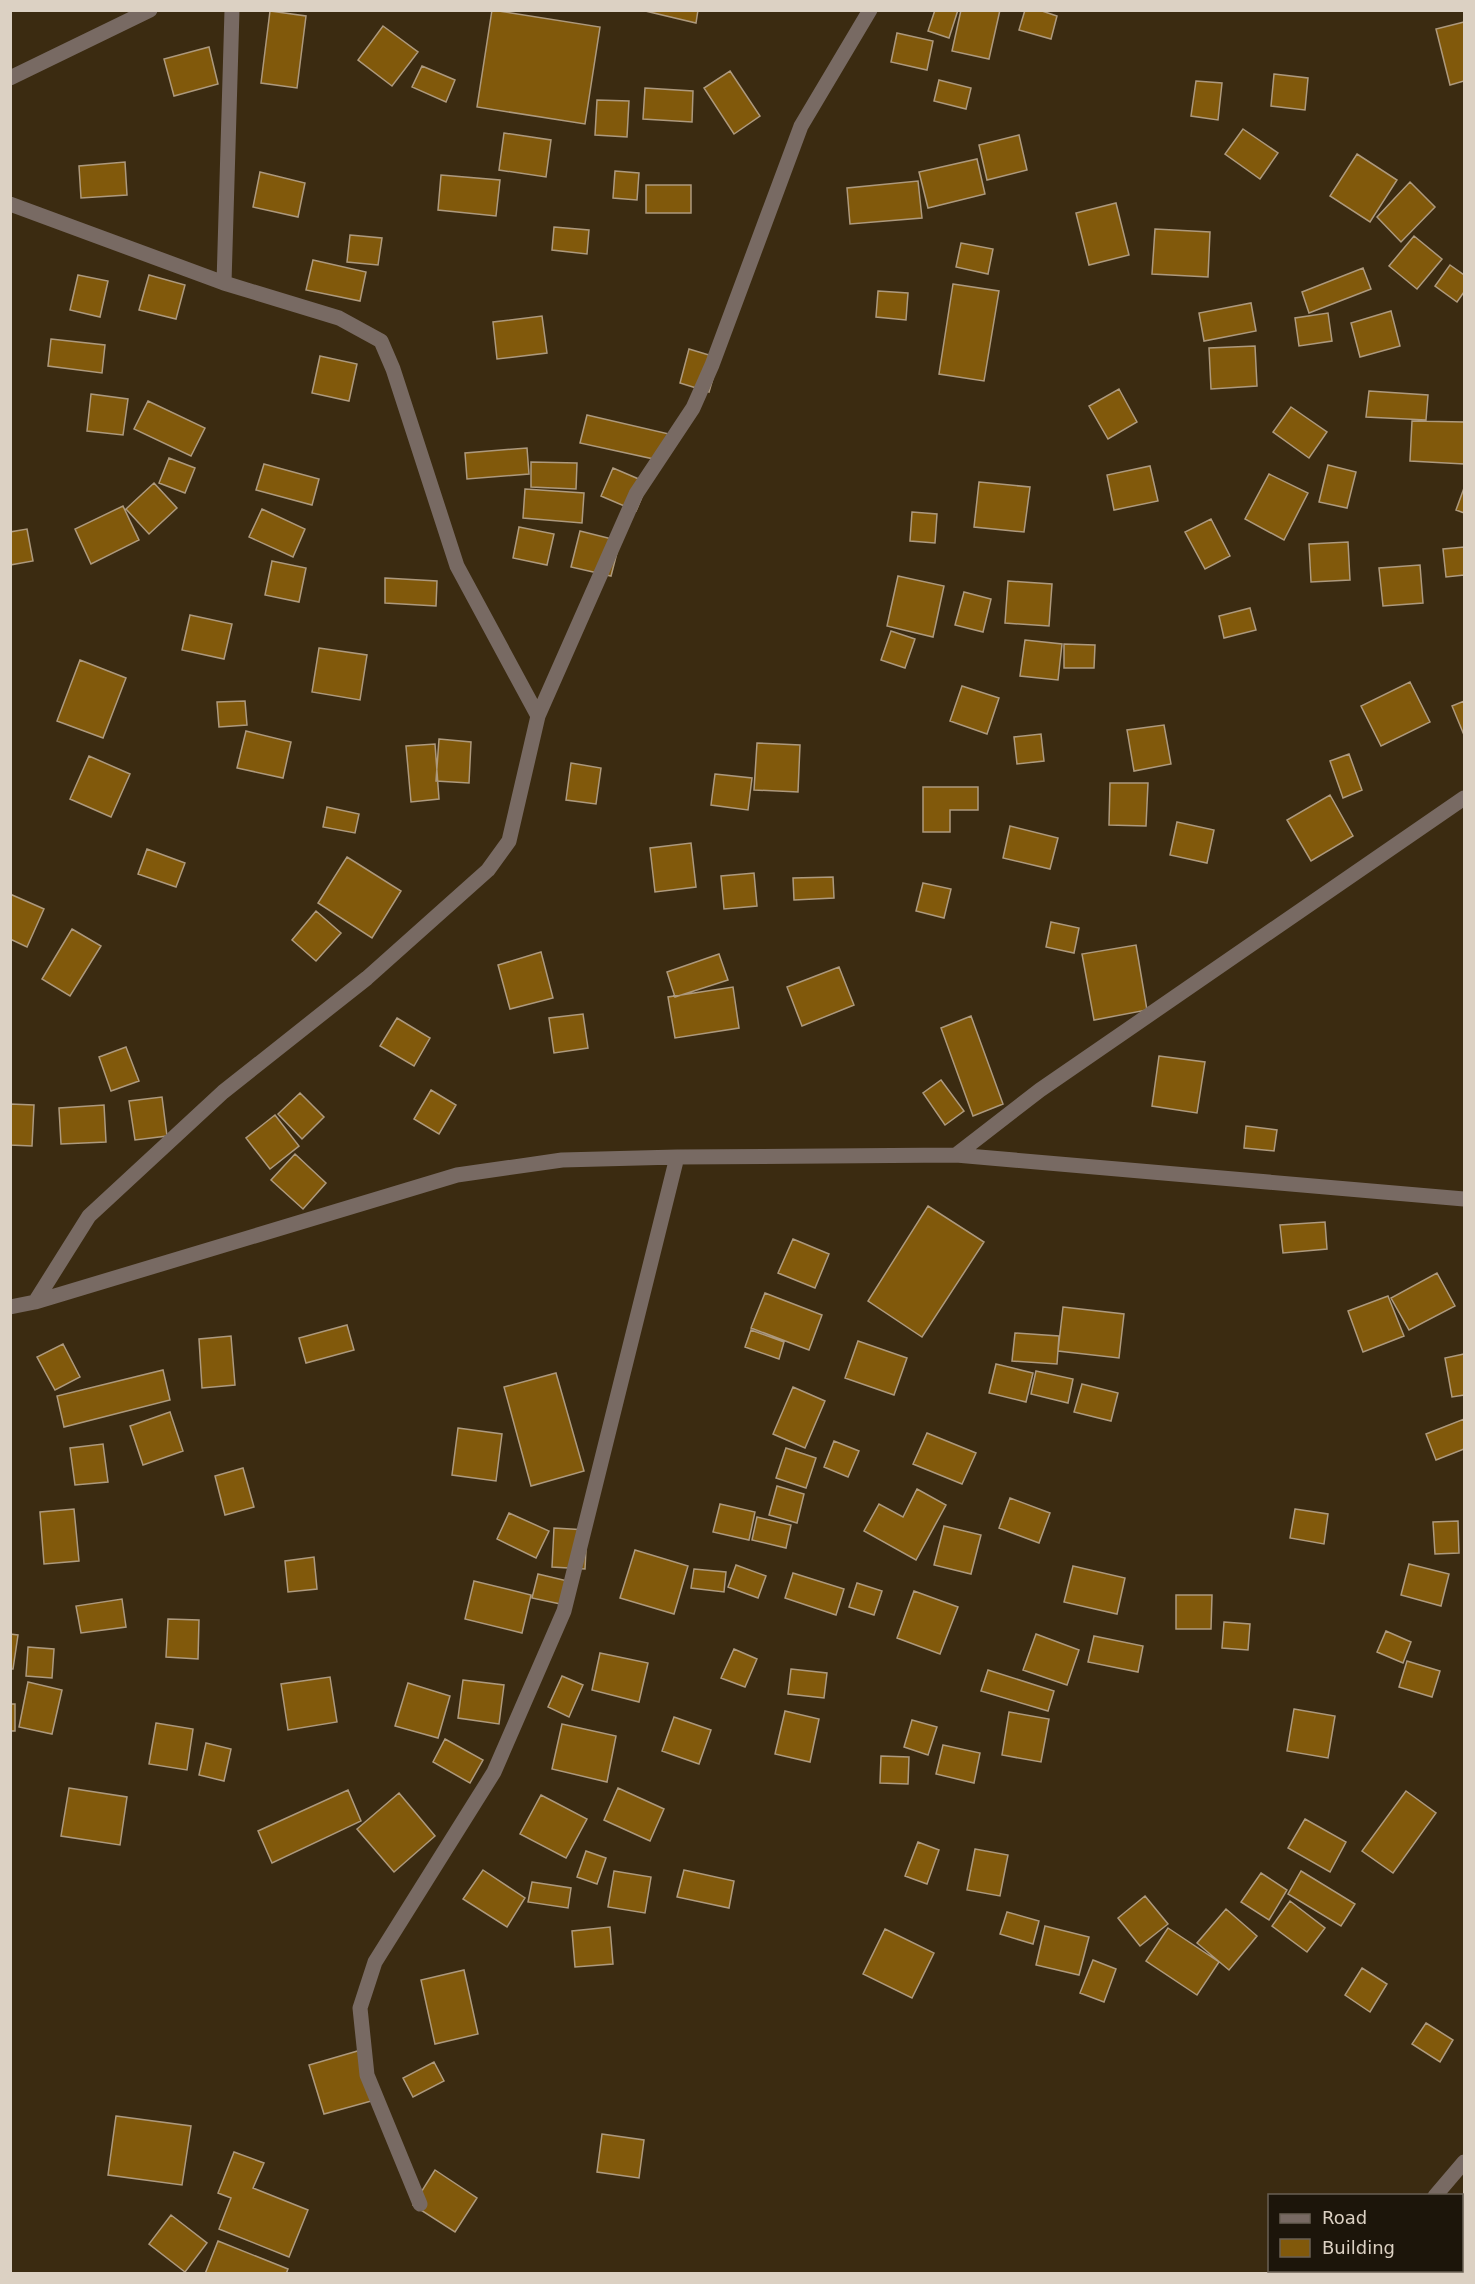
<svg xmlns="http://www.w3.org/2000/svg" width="1475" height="2284" viewBox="0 0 1475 2284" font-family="'DejaVu Sans',sans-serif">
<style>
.building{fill:#81590b;stroke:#ad997d;stroke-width:1.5}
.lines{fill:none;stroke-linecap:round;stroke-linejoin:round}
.minor{stroke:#786a63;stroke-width:15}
</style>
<rect width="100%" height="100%" fill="#3b2b11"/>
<path class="building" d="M492 10 600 27 585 124 477 107Z
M641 10H698L696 23Z
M935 10H958L949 38 928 31Z
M935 10H958L949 38 928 31Z
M961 10H1000L989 59 952 51Z
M1025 10H1039L1057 16 1051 39 1019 30Z
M270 11 306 16 297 88 261 83Z
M1464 22V81L1450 85 1436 29Z
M383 26 418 52 392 86 358 60Z
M897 33 933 41 927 70 891 62Z
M897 33 933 41 927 70 891 62Z
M209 47 218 84 174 96 164 59Z
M422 66 455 80 446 102 412 87Z
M730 71 760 116 734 134 704 88Z
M1274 74 1308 78 1305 110 1271 106Z
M939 80 971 88 966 109 934 101Z
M939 80 971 88 966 109 934 101Z
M1196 81 1222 83 1218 120 1191 116Z
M645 88 693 91 692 122 643 119Z
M645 88 693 91 692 122 643 119Z
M597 100 629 101 627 137 595 135Z
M1243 129 1278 153 1260 179 1225 154Z
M504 133 551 140 546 177 499 170Z
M504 133 551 140 546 177 499 170Z
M1019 135 1027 170 987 180 979 145Z
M1357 154 1397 180 1370 222 1330 196Z
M977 159 985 194 928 208 919 172Z
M125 162 127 195 81 198 79 166Z
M615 171 639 173 637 200 613 198Z
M260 172 305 183 298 217 253 207Z
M441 175 500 180 496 216 438 210Z
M918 181 922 218 850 224 847 188Z
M1410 182 1435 207 1401 242 1377 217Z
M646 185H691V213H646Z
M646 185H691V213H646Z
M1116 203 1129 255 1089 265 1076 213Z
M1116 203 1129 255 1089 265 1076 213Z
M554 227 589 230 587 254 552 250Z
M1155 229 1210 232 1208 277 1152 274Z
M1155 229 1210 232 1208 277 1152 274Z
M350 235 382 238 378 265 347 262Z
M350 235 382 238 378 265 347 262Z
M1414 236 1442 259 1417 289 1389 266Z
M1414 236 1442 259 1417 289 1389 266Z
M961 243 993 249 988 274 956 267Z
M313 260 366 272 360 301 306 290Z
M1450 265 1464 275V292L1457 302 1435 286Z
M1363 268 1371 289 1309 313 1302 292Z
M78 275 108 281 100 317 70 310Z
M78 275 108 281 100 317 70 310Z
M149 275 185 285 176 319 139 310Z
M953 284 999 291 984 381 939 374Z
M953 284 999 291 984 381 939 374Z
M878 291 908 293 906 320 876 317Z
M1251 303 1256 331 1204 341 1199 313Z
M1391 311 1400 346 1360 357 1351 323Z
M1328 313 1332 341 1299 346 1295 318Z
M542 316 547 353 497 359 493 322Z
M51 339 105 345 102 373 48 366Z
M1255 346 1257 386 1211 389 1209 348Z
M689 349 719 358 709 392 680 383Z
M320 356 357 364 349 401 312 393Z
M1119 389 1137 422 1108 439 1089 406Z
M1369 391 1428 395 1426 420 1366 417Z
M91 394 128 399 123 435 87 431Z
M148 401 205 428 191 456 134 429Z
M148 401 205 428 191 456 134 429Z
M1291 407 1327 432 1309 458 1273 432Z
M587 415 669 434 663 461 580 443Z
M587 415 669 434 663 461 580 443Z
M1412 421 1464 422V464L1410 461Z
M1412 421 1464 422V464L1410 461Z
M527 448 529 474 467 479 465 453Z
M169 458 195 468 185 493 159 483Z
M169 458 195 468 185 493 159 483Z
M531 462 577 463 576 489 531 487Z
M264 464 319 479 312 505 256 490Z
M1328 465 1356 472 1347 508 1319 502Z
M1328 465 1356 472 1347 508 1319 502Z
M1150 466 1158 501 1114 510 1107 475Z
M1150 466 1158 501 1114 510 1107 475Z
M613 468 648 483 636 511 601 496Z
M1269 474 1308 493 1284 540 1245 519Z
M979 482 1030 487 1024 532 974 527Z
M154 483 177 508 149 534 126 509Z
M1464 488V513L1456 510Z
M525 489 584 493 582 523 523 518Z
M123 506 139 540 91 564 75 529Z
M262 509 305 529 293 557 249 537Z
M912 512 937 514 935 543 910 541Z
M1211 519 1230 556 1205 569 1185 532Z
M519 527 554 534 547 565 513 558Z
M27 529 33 561 10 565V532Z
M27 529 33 561 10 565V532Z
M580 531 620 541 611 576 571 567Z
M580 531 620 541 611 576 571 567Z
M1348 542 1350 580 1311 582 1309 544Z
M1464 547V575L1446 577 1443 549Z
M272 561 306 568 299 602 265 595Z
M1420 565 1423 603 1383 606 1379 568Z
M898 576 944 586 933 637 887 626Z
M898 576 944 586 933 637 887 626Z
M385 578 437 581 436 606 385 603Z
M1008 581 1052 584 1049 626 1005 623Z
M964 592 991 599 983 632 955 625Z
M1250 608 1256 630 1224 638 1219 616Z
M190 615 232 624 224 659 182 650Z
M891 631 915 639 905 668 881 660Z
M1025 640 1062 644 1058 680 1020 676Z
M1064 644 1095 645 1094 668H1064Z
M319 648 367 655 360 700 312 692Z
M80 660 126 678 103 738 57 721Z
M1410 682 1430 722 1381 746 1361 706Z
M962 686 999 698 987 734 950 721Z
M245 701 247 725 219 727 217 702Z
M1464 701V735L1452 706Z
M1164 725 1171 764 1134 771 1127 730Z
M246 731 291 742 283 778 237 768Z
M1041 734 1044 761 1017 764 1014 737Z
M439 739 471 742 469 783 436 781Z
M757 743 800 745 798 792 754 790Z
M435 744 439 799 411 802 406 746Z
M1349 754 1362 790 1343 798 1330 761Z
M89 756 130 774 111 817 70 799Z
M571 763 601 768 596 804 566 800Z
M715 774 752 778 748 810 711 805Z
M1110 783H1148L1146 826 1109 825Z
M923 787H978V810H950V832H923Z
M923 787H978V810H950V832H923Z
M1330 795 1353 836 1311 861 1287 820Z
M327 807 359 814 355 833 323 827Z
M1177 822 1214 830 1207 863 1170 855Z
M1010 826 1058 838 1050 869 1003 858Z
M1010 826 1058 838 1050 869 1003 858Z
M691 843 696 887 655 892 650 848Z
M147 849 185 863 176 887 138 874Z
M347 857 401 891 372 938 318 903Z
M754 873 757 906 724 909 721 876Z
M833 877 834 898 794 900 793 878Z
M923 883 951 889 944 918 916 911Z
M923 883 951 889 944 918 916 911Z
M10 894 44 909 27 947 10 939Z
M316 911 341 933 316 961 292 940Z
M1051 922 1079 928 1074 953 1046 947Z
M72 929 101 946 70 996 42 979Z
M1136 945 1147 1010 1094 1020 1082 954Z
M1136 945 1147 1010 1094 1020 1082 954Z
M541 952 553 998 510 1009 498 965Z
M719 954 728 980 675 997 667 972Z
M839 967 854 1005 802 1026 787 987Z
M733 987 739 1028 675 1038 668 997Z
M583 1014 588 1048 554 1053 549 1018Z
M971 1016 1003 1104 973 1116 941 1028Z
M397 1018 430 1038 414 1066 380 1046Z
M397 1018 430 1038 414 1066 380 1046Z
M126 1047 139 1081 111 1091 99 1057Z
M1159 1056 1205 1062 1197 1113 1152 1106Z
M941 1080 964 1111 945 1125 923 1093Z
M941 1080 964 1111 945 1125 923 1093Z
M431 1090 456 1105 439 1134 414 1119Z
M300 1093 324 1117 302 1139 278 1114Z
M162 1097 167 1136 135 1140 129 1101Z
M10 1104 34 1105 32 1146 10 1145Z
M104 1105 106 1142 61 1144 59 1108Z
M275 1115 299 1146 270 1169 246 1138Z
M1246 1126 1277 1130 1274 1151 1244 1148Z
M1246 1126 1277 1130 1274 1151 1244 1148Z
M295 1154 326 1183 303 1209 271 1180Z
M928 1206 984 1242 922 1337 868 1301Z
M1325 1222 1327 1249 1283 1253 1280 1225Z
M793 1239 829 1254 815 1288 778 1273Z
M793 1239 829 1254 815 1288 778 1273Z
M1437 1273 1455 1306 1409 1330 1391 1298Z
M1437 1273 1455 1306 1409 1330 1391 1298Z
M765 1293 822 1315 809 1350 751 1328Z
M1388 1296 1404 1336 1363 1352 1348 1311Z
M1063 1307 1124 1314 1119 1358 1058 1351Z
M347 1325 354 1350 306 1363 299 1338Z
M751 1330 784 1342 779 1359 745 1347Z
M1015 1333 1059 1336 1057 1364 1012 1361Z
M231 1336 235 1385 202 1388 199 1339Z
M858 1341 907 1358 894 1395 845 1378Z
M858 1341 907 1358 894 1395 845 1378Z
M63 1344 80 1377 55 1390 37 1357Z
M1464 1354V1395L1452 1397 1445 1358Z
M1464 1354V1395L1452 1397 1445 1358Z
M996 1364 1033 1373 1026 1402 989 1393Z
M163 1370 170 1400 64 1427 57 1396Z
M1036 1371 1073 1379 1068 1403 1031 1394Z
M556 1373 584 1471 531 1486 504 1387Z
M1082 1384 1118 1393 1111 1421 1074 1412Z
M793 1387 825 1401 805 1448 773 1434Z
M793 1387 825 1401 805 1448 773 1434Z
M170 1412 183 1451 143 1465 130 1426Z
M1464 1419V1449L1436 1460 1426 1434Z
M458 1428 502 1434 496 1481 452 1475Z
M458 1428 502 1434 496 1481 452 1475Z
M927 1433 976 1453 962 1484 913 1464Z
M927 1433 976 1453 962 1484 913 1464Z
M834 1441 859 1451 848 1477 824 1467Z
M834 1441 859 1451 848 1477 824 1467Z
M103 1444 108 1482 75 1485 70 1448Z
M786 1448 816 1458 806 1488 776 1478Z
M786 1448 816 1458 806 1488 776 1478Z
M243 1468 254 1507 225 1515 215 1476Z
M243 1468 254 1507 225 1515 215 1476Z
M777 1486 804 1494 797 1523 769 1515Z
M917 1489 946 1505 916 1560 864 1531 879 1504 903 1517Z
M1010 1498 1050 1513 1039 1543 999 1528Z
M1010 1498 1050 1513 1039 1543 999 1528Z
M720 1504 755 1512 749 1540 713 1532Z
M74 1509 79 1561 44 1564 40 1512Z
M1295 1509 1328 1514 1324 1544 1290 1538Z
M509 1513 549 1531 536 1558 497 1539Z
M509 1513 549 1531 536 1558 497 1539Z
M757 1517 791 1525 786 1548 752 1540Z
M1458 1521 1459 1553 1435 1554 1433 1522Z
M944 1526 981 1535 971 1574 934 1565Z
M554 1528 587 1530 585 1569 552 1567Z
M554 1528 587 1530 585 1569 552 1567Z
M635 1550 688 1566 674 1614 620 1598Z
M314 1557 317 1589 288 1592 285 1561Z
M1409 1564 1449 1574 1441 1606 1401 1595Z
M736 1565 766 1576 758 1598 728 1587Z
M1073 1566 1125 1578 1117 1614 1064 1602Z
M694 1569 726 1572 724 1592 691 1588Z
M793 1573 844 1589 836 1615 785 1598Z
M538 1574 576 1583 570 1606 532 1598Z
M474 1581 531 1595 522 1633 465 1619Z
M857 1583 882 1591 874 1615 849 1607Z
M914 1591 958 1607 940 1654 897 1638Z
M914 1591 958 1607 940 1654 897 1638Z
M1176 1595H1212L1211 1629H1176Z
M122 1599 126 1627 81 1633 76 1606Z
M168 1619 199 1620 198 1659 166 1657Z
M1224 1622 1250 1624 1248 1650 1222 1648Z
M1386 1631 1411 1642 1403 1663 1377 1652Z
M10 1634 18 1635 13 1669H10Z
M1036 1634 1079 1650 1067 1685 1023 1670Z
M1094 1636 1143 1646 1138 1672 1088 1662Z
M28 1647 54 1649 52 1678 26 1676Z
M734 1649 757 1659 745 1687 721 1678Z
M600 1653 648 1663 639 1702 592 1690Z
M600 1653 648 1663 639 1702 592 1690Z
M1407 1661 1440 1671 1432 1697 1399 1687Z
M1407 1661 1440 1671 1432 1697 1399 1687Z
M791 1669 827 1673 824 1698 788 1694Z
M791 1669 827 1673 824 1698 788 1694Z
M988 1670 1054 1691 1048 1711 981 1691Z
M562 1676 583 1685 569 1717 548 1707Z
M330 1677 337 1722 288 1730 281 1684Z
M330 1677 337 1722 288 1730 281 1684Z
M463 1680 504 1685 499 1724 458 1718Z
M28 1682 62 1690 52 1734 19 1727Z
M408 1683 450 1696 438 1738 395 1726Z
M10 1704H15V1731H10Z
M1294 1709 1335 1716 1328 1758 1287 1751Z
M785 1711 819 1719 810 1762 775 1754Z
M1009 1712 1049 1719 1041 1762 1002 1755Z
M674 1717 711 1730 699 1764 662 1751Z
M912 1720 937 1727 928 1755 904 1747Z
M156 1723 193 1729 187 1770 149 1764Z
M156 1723 193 1729 187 1770 149 1764Z
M562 1724 616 1736 607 1782 552 1769Z
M445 1739 483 1760 470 1783 433 1762Z
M445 1739 483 1760 470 1783 433 1762Z
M206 1743 231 1749 224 1781 199 1775Z
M206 1743 231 1749 224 1781 199 1775Z
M943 1745 980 1753 974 1783 936 1774Z
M881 1756 909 1757 908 1784 880 1783Z
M69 1788 127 1797 120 1845 61 1836Z
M618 1788 664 1809 650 1841 604 1820Z
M618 1788 664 1809 650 1841 604 1820Z
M348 1790 361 1821 272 1863 258 1831Z
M1406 1791 1436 1813 1393 1873 1362 1851Z
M399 1793 435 1836 394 1872 357 1829Z
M541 1795 587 1819 566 1858 520 1834Z
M1305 1819 1346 1842 1330 1872 1288 1848Z
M1305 1819 1346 1842 1330 1872 1288 1848Z
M918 1842 939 1850 927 1884 905 1876Z
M918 1842 939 1850 927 1884 905 1876Z
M975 1849 1008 1855 1000 1896 967 1890Z
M586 1851 606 1858 597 1884 577 1877Z
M483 1870 525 1898 507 1927 463 1899Z
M684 1870 734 1881 729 1908 677 1897Z
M684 1870 734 1881 729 1908 677 1897Z
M614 1871 651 1877 645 1913 608 1907Z
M1301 1871 1355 1904 1341 1926 1288 1894Z
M1261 1873 1287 1890 1269 1920 1241 1902Z
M532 1882 571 1888 568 1908 528 1902Z
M532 1882 571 1888 568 1908 528 1902Z
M1145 1896 1168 1924 1140 1946 1118 1918Z
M1290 1901 1325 1928 1307 1952 1272 1926Z
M1226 1909 1257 1936 1229 1970 1197 1943Z
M1007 1912 1039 1921 1033 1944 1000 1934Z
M1045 1926 1089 1937 1079 1975 1036 1965Z
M610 1927 613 1964 575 1967 572 1931Z
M1168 1928 1219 1962 1197 1995 1146 1961Z
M885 1929 934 1953 912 1998 863 1974Z
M885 1929 934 1953 912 1998 863 1974Z
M1093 1960 1116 1969 1104 2002 1080 1993Z
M1362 1968 1387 1984 1370 2012 1345 1995Z
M464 1970 478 2034 435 2044 421 1980Z
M1426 2023 1453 2040 1440 2062 1412 2044Z
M361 2050 375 2100 324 2114 309 2065Z
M434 2062 444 2081 413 2097 403 2078Z
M116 2116 191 2126 182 2185 108 2175Z
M602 2134 644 2140 639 2178 597 2172Z
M234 2152 264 2163 253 2188 308 2210 289 2257 219 2229 231 2198 218 2193Z
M435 2170 477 2198 455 2232 413 2205Z
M435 2170 477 2198 455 2232 413 2205Z
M171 2215 207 2243 185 2272 149 2244Z
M218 2241 288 2269 286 2274H205Z"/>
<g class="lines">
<path class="minor" d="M10 78 150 10
M10 204 224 283 339 318 381 341 393 369 457 566 538 716
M224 283 232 10
M956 1155 1040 1090 1464 798
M35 1302 89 1216 223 1092 367 978 488 870 509 841 538 716 636 494 693 408 712 365 801 126 870 10
M10 1307 35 1302 457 1175 562 1160 677 1157 956 1155 1464 1199
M1435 2196 1464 2162
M420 2204 367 2075 360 2008 375 1962 494 1772 564 1611 677 1157
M1367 2274 1370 2270"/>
</g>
<rect width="1475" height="2284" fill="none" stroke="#dcd1c3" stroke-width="24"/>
<rect x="1268" y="2194" width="195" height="78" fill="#1c150a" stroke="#696054" stroke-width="1.5"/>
<rect x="1280" y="2214" width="30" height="9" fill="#786a63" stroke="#696054" stroke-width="1.5"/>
<text x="1322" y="2224" font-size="18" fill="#dcd1c3">Road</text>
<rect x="1280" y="2239" width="30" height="18" fill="#81590b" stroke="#696054" stroke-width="1.5"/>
<text x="1322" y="2254" font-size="18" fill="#dcd1c3">Building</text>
</svg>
